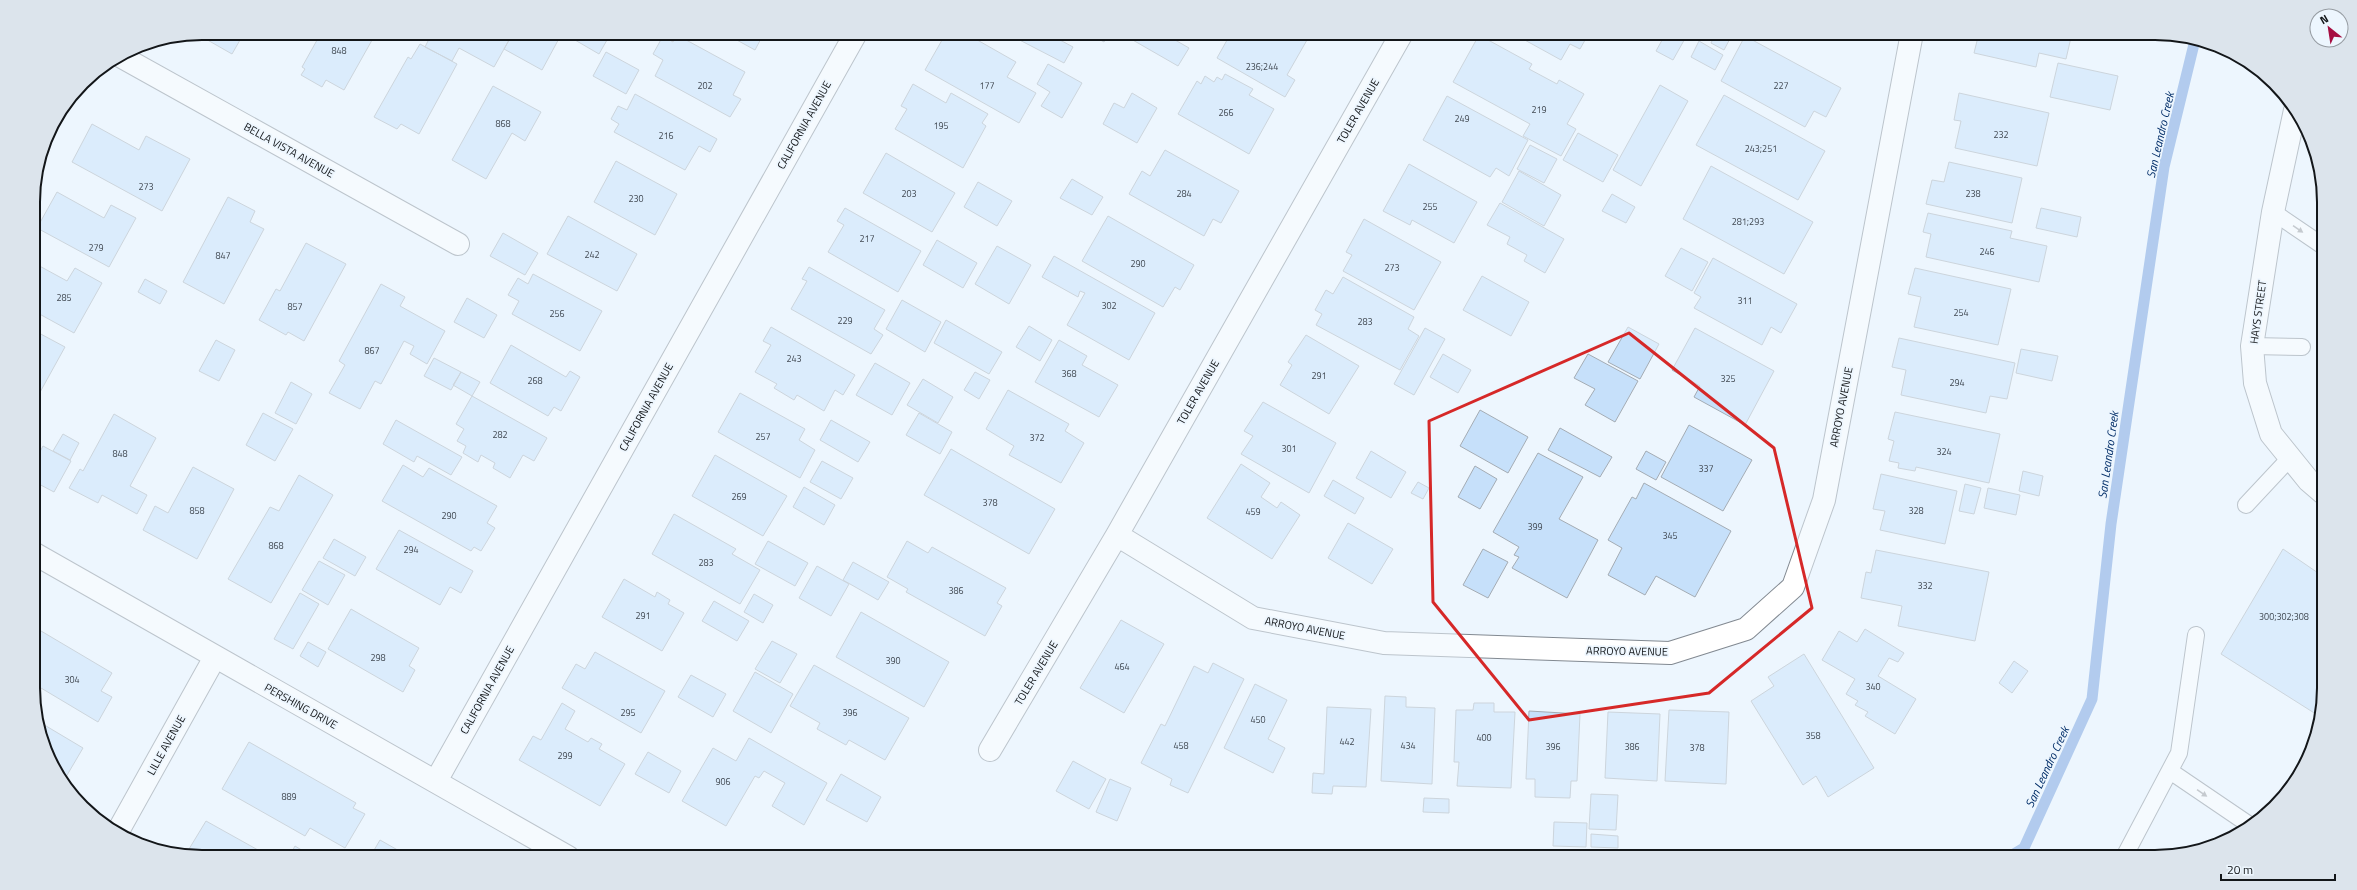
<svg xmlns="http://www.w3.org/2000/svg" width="2357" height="890" viewBox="0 0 2357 890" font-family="'Titillium Web',sans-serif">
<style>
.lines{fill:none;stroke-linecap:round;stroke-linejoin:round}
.stream{stroke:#6a98db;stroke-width:11}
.building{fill:#c6e0fa;stroke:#a4acb4}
.lane-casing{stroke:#828991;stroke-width:18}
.street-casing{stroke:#828991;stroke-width:24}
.lane{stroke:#fff;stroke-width:16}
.street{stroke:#fff;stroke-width:22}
.oneway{fill:#959698}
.marked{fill:none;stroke:#d62828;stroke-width:3;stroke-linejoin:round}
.labels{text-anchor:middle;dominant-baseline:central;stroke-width:3.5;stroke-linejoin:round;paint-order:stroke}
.number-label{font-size:9px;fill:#404851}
.street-label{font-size:11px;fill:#131619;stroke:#edf6fe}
.water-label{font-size:12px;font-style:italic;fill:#002d68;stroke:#edf6fe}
.rim{fill:none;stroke:#131619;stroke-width:2}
</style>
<rect width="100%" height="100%" fill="#edf6fe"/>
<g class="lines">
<path class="stream" d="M2009 857 2024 848 2092 699 2111 524 2164 167 2195 40"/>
</g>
<path class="building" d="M202 33H244L232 54 197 34Z
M321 33H376L344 90 326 80 322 87 301 75 305 69 302 67Z
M432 33H513L494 67 459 48 452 61 425 47Z
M513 33H562L542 70 504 49Z
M563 33H611L599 54Z
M724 33H764L755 50Z
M946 33H965L1016 62 1007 77 1036 93 1019 123 925 70Z
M1006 33H1047L1073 47 1064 63Z
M1088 33H1109L1104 42Z
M1134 33H1163L1189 48 1178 66 1131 39Z
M1231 33H1240L1253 40 1257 33H1311L1287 75 1295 80 1285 97 1217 58Z
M1512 33H1589L1580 49 1570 44 1561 60Z
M1666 33 1687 35 1673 60 1656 51Z
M1694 33H1711L1707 40Z
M1716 33H1733L1724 50 1711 43Z
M1771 33H1786L1783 39Z
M1979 33H2072L2066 59 2039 53 2036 67 1974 53Z
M677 35 745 72 733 95 741 99 730 117 655 76 663 60 653 54 663 36 673 42Z
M1479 35 1532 64 1529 69 1557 84 1559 80 1584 94 1567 124 1576 129 1561 156 1523 136 1530 124 1453 82Z
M1745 36 1841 88 1826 117 1814 111 1805 127 1721 81Z
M1699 41 1723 55 1715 70 1691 57Z
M420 44 457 64 419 134 401 124 397 129 374 117 408 57 411 59Z
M606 52 639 70 626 94 593 76Z
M2058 63 2118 76 2110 110 2050 97Z
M1048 64 1082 83 1062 118 1041 106 1050 92 1037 84Z
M1225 74 1253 89 1249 95 1274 109 1249 154 1178 114 1197 81 1201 84 1205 76 1214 82 1217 77 1222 80Z
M913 84 946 103 951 93 988 114 982 123 986 126 963 168 895 129 907 109 901 106Z
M1660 85 1688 101 1641 186 1613 170Z
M493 86 541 112 525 141 512 133 486 179 452 160Z
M1132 93 1157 108 1137 143 1103 124 1114 103 1124 108Z
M1959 93 2049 113 2037 166 1955 148 1961 121 1954 120Z
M635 94 717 139 710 152 699 146 685 170 614 132 619 124 611 119 618 106 627 110Z
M1724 95 1825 151 1798 200 1696 145Z
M1447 96 1528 140 1509 176 1496 168 1490 177 1423 140Z
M92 124 139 150 146 136 190 159 162 211 72 162Z
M1578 133 1618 155 1603 182 1563 160Z
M1530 145 1557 159 1544 183 1517 169Z
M1165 150 1239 191 1221 223 1213 219 1204 236 1129 194 1142 171 1150 176Z
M886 153 955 193 932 232 863 193Z
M616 161 677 194 655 235 594 202Z
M1949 162 2022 178 2012 223 1926 204 1932 180 1944 182Z
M1409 164 1477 202 1454 243 1412 220 1410 225 1383 211Z
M1711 166 1813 222 1784 274 1683 219Z
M1519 171 1561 195 1544 226 1502 202Z
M1072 179 1103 197 1092 215 1060 198Z
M978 182 1012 201 997 226 964 207Z
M57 192 104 218 111 205 136 218 109 267 37 228Z
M1612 194 1635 207 1626 223 1602 211Z
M228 197 255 211 250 222 264 229 224 304 183 282Z
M1500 203 1564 239 1545 273 1524 261 1527 255 1507 244 1510 237 1487 225Z
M845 208 921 251 898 292 828 252 844 225 837 221Z
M2041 208 2081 217 2077 237 2036 228Z
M1928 213 2012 231 2010 238 2047 246 2039 282 1926 257 1931 234 1923 232Z
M568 216 637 254 617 291 547 254Z
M1108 216 1194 265 1180 290 1175 287 1163 307 1082 261Z
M1364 219 1441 262 1414 310 1343 271 1352 255 1346 252Z
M503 233 538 253 525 275 490 256Z
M937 240 977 263 963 288 923 265Z
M306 243 346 264 304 341 288 332 286 335 259 320 276 289 280 291Z
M997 246 1031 265 1009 304 975 284Z
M1681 248 1708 262 1692 291 1665 276Z
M1054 256 1155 313 1129 360 1067 325 1085 293 1080 291 1078 297 1042 277Z
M1713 258 1797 304 1781 333 1771 327 1762 345 1694 308 1701 297 1694 293Z
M34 263 67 281 75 268 102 283 74 333 34 311Z
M809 267 885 310 874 329 883 335 871 354 791 309 807 281 802 279Z
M1915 268 2011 289 1998 345 1914 327 1921 297 1908 294Z
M533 274 602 311 580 351 512 314 519 301 508 295 518 278 528 284Z
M1482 276 1529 302 1511 336 1463 310Z
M1343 277 1414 317 1408 329 1419 336 1400 370 1316 325 1322 314 1315 310 1326 290 1333 294Z
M145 279 167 291 160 304 138 292Z
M381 284 405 297 400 306 445 331 427 364 410 354 414 346 404 341 381 384 375 381 360 409 329 393 345 365 339 361Z
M467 298 497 315 484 338 454 322Z
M902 300 941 322 925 352 886 329Z
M946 320 1002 352 989 374 934 343Z
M1029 326 1052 340 1040 361 1016 347Z
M771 327 855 375 843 395 835 390 824 411 797 395 794 400 774 388 777 384 755 372 771 345 763 341Z
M1628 327 1659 344 1640 379 1608 362Z
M1425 328 1445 339 1414 395 1394 384Z
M1695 328 1774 371 1745 425 1694 397 1700 386 1672 370Z
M37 332 65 347 39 394 34 392V338Z
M1306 335 1359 366 1329 414 1280 385 1292 365 1288 362Z
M1899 338 2015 363 2007 399 1990 396 1986 413 1901 395 1906 370 1892 367Z
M216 340 235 350 219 381 199 371Z
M1059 340 1087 356 1082 365 1118 385 1099 417 1035 382Z
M511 345 566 377 570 371 580 377 561 411 554 407 548 416 490 383Z
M2021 349 2058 356 2052 381 2016 373Z
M1443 354 1471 370 1458 393 1430 377Z
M1588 354 1638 381 1615 422 1585 405 1595 389 1574 378Z
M434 358 461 372 451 390 424 376Z
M875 363 910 383 892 415 856 395Z
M461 372 480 382 472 396 453 385Z
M975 372 990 380 979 399 964 390Z
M923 379 953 397 938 423 907 405Z
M291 382 312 394 296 424 275 413Z
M1008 390 1069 424 1065 431 1084 443 1061 483 1009 455 1014 446 986 429Z
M740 393 805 429 799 440 815 450 800 478 718 432Z
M472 396 547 438 534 461 523 455 510 478 493 468 495 463 481 455 478 462 463 453 466 446 457 441 464 429 456 424Z
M1263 402 1336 443 1309 493 1241 454 1253 436 1244 431Z
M1480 410 1528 437 1508 473 1460 446Z
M1895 412 2000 434 1989 483 1916 467 1915 471 1898 468 1899 463 1889 461 1894 441 1888 439Z
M263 413 293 429 275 461 246 445Z
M919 413 952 432 940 454 906 435Z
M114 414 156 438 130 486 147 495 137 514 102 495 98 503 69 488 80 469 83 471Z
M396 420 462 457 451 475 417 456 414 462 383 444Z
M831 420 870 442 858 462 820 440Z
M1689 425 1752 460 1723 511 1661 477Z
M1560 428 1612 457 1600 477 1548 450Z
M63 434 79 443 70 460 53 451Z
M43 446 71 461 54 492 35 482V461Z
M951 449 1055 509 1029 554 924 495Z
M1371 451 1406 472 1391 498 1356 478Z
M1646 451 1666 462 1656 480 1636 469Z
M1538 453 1583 477 1559 519 1598 540 1567 598 1512 568 1519 557 1514 555 1519 547 1493 532Z
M715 455 787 496 763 536 692 496Z
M822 461 853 478 841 499 810 482Z
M1241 464 1270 483 1261 497 1277 508 1281 502 1300 515 1272 559 1207 518Z
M403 465 423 477 429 468 497 506 487 523 495 528 481 551 474 547 471 551 382 501Z
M1475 466 1497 479 1480 509 1458 497Z
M193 467 234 489 197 559 143 530 155 506 168 513Z
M2023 471 2043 476 2039 496 2019 491Z
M1881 474 1957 491 1945 544 1880 530 1885 511 1873 509Z
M299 475 333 495 271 603 228 579 270 507 279 511Z
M1333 480 1364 498 1355 514 1324 496Z
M1418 482 1429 488 1423 499 1411 493Z
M1644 483 1731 531 1695 597 1656 576 1645 595 1608 575 1622 548 1608 540 1632 497 1636 499Z
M1965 484 1981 488 1974 514 1959 511Z
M804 487 835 505 824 525 793 507Z
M1988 488 2020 495 2016 515 1984 508Z
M674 514 736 549 732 554 760 570 740 604 652 554Z
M1348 523 1393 549 1372 584 1328 558Z
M399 530 473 571 461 593 450 587 440 605 376 569Z
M334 539 366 557 355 576 323 558Z
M768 541 808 563 795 586 755 564Z
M907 541 928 553 932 547 1006 588 997 603 1002 606 985 636 906 592 908 589 887 577Z
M1483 549 1508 562 1488 598 1463 585Z
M2283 549 2324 577V688L2319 716 2221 654Z
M1876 550 1989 572 1975 641 1898 626 1902 606 1861 598 1866 572 1871 573Z
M319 561 345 575 328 605 302 590Z
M853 562 889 582 878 600 843 580Z
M817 566 849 584 831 616 799 598Z
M624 579 655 597 657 592 670 600 668 604 684 613 662 651 602 617Z
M300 593 319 604 293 649 274 639Z
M754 594 773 605 763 623 744 612Z
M714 601 749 621 737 641 702 621Z
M351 609 419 648 409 666 415 670 403 692 328 649Z
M861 612 949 662 924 707 836 657Z
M1121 620 1164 644 1124 713 1080 688Z
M36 628 112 673 101 691 112 697 98 722 36 685Z
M1865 629 1904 653 1898 662 1889 658 1878 676 1916 699 1895 734 1865 716 1868 712 1855 705 1858 701 1846 694 1855 679 1822 660 1839 631 1857 642Z
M772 641 797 654 780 683 755 669Z
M308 642 326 652 318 667 300 656Z
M595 652 665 691 641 733 562 688 576 664 585 669Z
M1804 654 1874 768 1828 797 1816 776 1803 785 1751 701 1774 686 1768 677Z
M2014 661 2028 671 2012 693 1999 683Z
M1213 663 1244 679 1188 793 1170 785 1172 779 1141 763 1161 724 1165 726 1194 666 1208 673Z
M814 665 909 718 885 760 849 740 846 745 817 729 820 723 790 706Z
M755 672 793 694 771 733 733 711Z
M691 675 726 694 713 717 678 697Z
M1255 684 1287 700 1268 739 1285 748 1273 773 1224 748Z
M1385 696 1406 697V707L1435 708 1432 784 1381 781Z
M562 703 575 711 565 729 588 742 591 738 602 744 599 749 625 764 600 806 519 760 533 736 541 740Z
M1474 703H1494V712H1515L1511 788 1457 786 1459 762H1454L1456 710H1473Z
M1327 707 1371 709 1366 787 1333 786 1332 794 1312 793 1313 773 1324 774Z
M1669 710 1729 712 1726 784 1665 781Z
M1529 711 1580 714 1577 781H1571L1570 798 1535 797V779H1526Z
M1608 712 1660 714 1657 781 1605 778Z
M36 720 83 748 63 782 50 763Z
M749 738 827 783 804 825 772 806 785 783 764 771 759 778 755 776 726 826 682 801 713 748 736 761Z
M249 742 356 803 353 808 365 814 345 848 310 828 305 836 222 789Z
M648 752 681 771 669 793 635 774Z
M1073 761 1106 779 1089 809 1056 791Z
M841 774 881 797 867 822 826 800Z
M1110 779 1131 788 1117 821 1096 812Z
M1591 794 1618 795 1616 830 1589 829Z
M1424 798 1449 799V813L1423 812Z
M206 821 258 850 254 857H202L186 854Z
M1554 822 1587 823 1586 847 1553 846Z
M1591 834 1618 836V848L1591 847Z
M380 840 410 857H370Z
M295 846 313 857H289Z"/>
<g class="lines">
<g class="lane-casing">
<path id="lane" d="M2273 212 2323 246
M2252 346 2302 347
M2246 505 2290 458
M2170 771 2251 826
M2124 857 2179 753 2196 635"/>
</g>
<g class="street-casing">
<path id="street" d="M120 56 458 244
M2295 110 2273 212 2252 346 2255 383 2271 434 2309 481 2323 493
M1117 535 1253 618 1384 643 1670 653 1746 629 1793 587 1824 500 1912 33
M35 554 568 857
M990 750 1117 535 1402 33
M436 781 856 33
M117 833 215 657"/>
</g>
<use href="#lane" class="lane"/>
<use href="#street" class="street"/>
</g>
<defs><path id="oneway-solid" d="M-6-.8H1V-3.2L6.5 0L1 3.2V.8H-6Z"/></defs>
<g class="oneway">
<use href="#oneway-solid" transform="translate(2298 229) rotate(34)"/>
<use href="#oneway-solid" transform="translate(2202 793) rotate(34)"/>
</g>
<path d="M0 0H2357V890H0ZM1629 333 1774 448 1812 608 1709 693 1529 720 1433 602 1429 421Z" fill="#edf6fe" fill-opacity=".55" fill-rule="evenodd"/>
<path class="marked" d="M1629 333 1774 448 1812 608 1709 693 1529 720 1433 602 1429 421Z"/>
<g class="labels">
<g class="number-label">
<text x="339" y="50">848</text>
<text x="1262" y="66">236;244</text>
<text x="705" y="85">202</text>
<text x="987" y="85">177</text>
<text x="1781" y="85">227</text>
<text x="1539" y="109">219</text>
<text x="1226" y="112">266</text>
<text x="1462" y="118">249</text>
<text x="503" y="123">868</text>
<text x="941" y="125">195</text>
<text x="2001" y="134">232</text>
<text x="666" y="135">216</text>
<text x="1761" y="148">243;251</text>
<text x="146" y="186">273</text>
<text x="909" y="193">203</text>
<text x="1184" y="193">284</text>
<text x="1973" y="193">238</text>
<text x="636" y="198">230</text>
<text x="1430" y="206">255</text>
<text x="1748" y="221">281;293</text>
<text x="867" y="238">217</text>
<text x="96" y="247">279</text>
<text x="1987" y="251">246</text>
<text x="592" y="254">242</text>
<text x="223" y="255">847</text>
<text x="1138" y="263">290</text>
<text x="1392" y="267">273</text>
<text x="64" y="297">285</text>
<text x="1745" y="300">311</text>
<text x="1109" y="305">302</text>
<text x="295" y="306">857</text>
<text x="1961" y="312">254</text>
<text x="557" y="313">256</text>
<text x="845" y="320">229</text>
<text x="1365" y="321">283</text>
<text x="372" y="350">867</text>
<text x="794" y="358">243</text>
<text x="1069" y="373">368</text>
<text x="1319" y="375">291</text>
<text x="1728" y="378">325</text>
<text x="535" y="380">268</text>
<text x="1957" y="382">294</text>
<text x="500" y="434">282</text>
<text x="763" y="436">257</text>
<text x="1037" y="437">372</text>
<text x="1289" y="448">301</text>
<text x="1944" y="451">324</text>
<text x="120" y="453">848</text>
<text x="1706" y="468">337</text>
<text x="739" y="496">269</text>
<text x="990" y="502">378</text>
<text x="197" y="510">858</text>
<text x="1916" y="510">328</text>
<text x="1253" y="511">459</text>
<text x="449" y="515">290</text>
<text x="1535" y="526">399</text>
<text x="1670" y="535">345</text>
<text x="276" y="545">868</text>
<text x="411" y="549">294</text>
<text x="706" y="562">283</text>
<text x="1925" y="585">332</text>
<text x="956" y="590">386</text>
<text x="643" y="615">291</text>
<text x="2284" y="616">300;302;308</text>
<text x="378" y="657">298</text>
<text x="893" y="660">390</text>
<text x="1122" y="666">464</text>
<text x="72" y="679">304</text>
<text x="1873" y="686">340</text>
<text x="628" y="712">295</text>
<text x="850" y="712">396</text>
<text x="1258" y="719">450</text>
<text x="1813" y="735">358</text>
<text x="1484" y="737">400</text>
<text x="1347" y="741">442</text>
<text x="1181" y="745">458</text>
<text x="1408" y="745">434</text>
<text x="1553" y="746">396</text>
<text x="1632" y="746">386</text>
<text x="1697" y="747">378</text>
<text x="565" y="755">299</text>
<text x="723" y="781">906</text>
<text x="289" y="796">889</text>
</g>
<g class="street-label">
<text transform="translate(1358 111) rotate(-60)">TOLER AVENUE</text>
<text transform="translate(804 125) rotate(-61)">CALIFORNIA AVENUE</text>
<text transform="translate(289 150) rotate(29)">BELLA VISTA AVENUE</text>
<text transform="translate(2258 312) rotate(-82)">HAYS STREET</text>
<text transform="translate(1198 392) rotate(-60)">TOLER AVENUE</text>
<text transform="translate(646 407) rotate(-61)">CALIFORNIA AVENUE</text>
<text transform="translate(1841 407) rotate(-79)">ARROYO AVENUE</text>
<text transform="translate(1305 628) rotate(11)">ARROYO AVENUE</text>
<text transform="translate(1627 651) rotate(1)">ARROYO AVENUE</text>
<text transform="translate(1036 673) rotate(-59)">TOLER AVENUE</text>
<text transform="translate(487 690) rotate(-61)">CALIFORNIA AVENUE</text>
<text transform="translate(301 706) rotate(29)">PERSHING DRIVE</text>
<text transform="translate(166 745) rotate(-61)">LILLE AVENUE</text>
</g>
<g class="water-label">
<text transform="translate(2160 135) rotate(-77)">San Leandro Creek</text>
<text transform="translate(2108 455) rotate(-82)">San Leandro Creek</text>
<text transform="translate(2047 767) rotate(-65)">San Leandro Creek</text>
</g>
</g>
<path d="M0 0H2357V890H0ZM202 40H2155A162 162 0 0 1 2317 202V688A162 162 0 0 1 2155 850H202A162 162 0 0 1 40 688V202A162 162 0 0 1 202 40Z" fill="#dce4ec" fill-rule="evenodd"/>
<path class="rim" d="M202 40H2155A162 162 0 0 1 2317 202V688A162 162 0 0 1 2155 850H202A162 162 0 0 1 40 688V202A162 162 0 0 1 202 40Z"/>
<g transform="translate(2329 28) rotate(330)"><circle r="19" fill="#edf6fe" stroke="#969ca2"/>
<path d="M0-3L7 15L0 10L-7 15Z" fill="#a60e42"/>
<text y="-6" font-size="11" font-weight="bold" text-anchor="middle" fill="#131619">N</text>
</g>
<path d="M2221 874v6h114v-6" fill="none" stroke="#131619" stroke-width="2"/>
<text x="2227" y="874" font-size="12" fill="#131619" stroke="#edf6fe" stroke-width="3" paint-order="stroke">20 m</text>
</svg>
